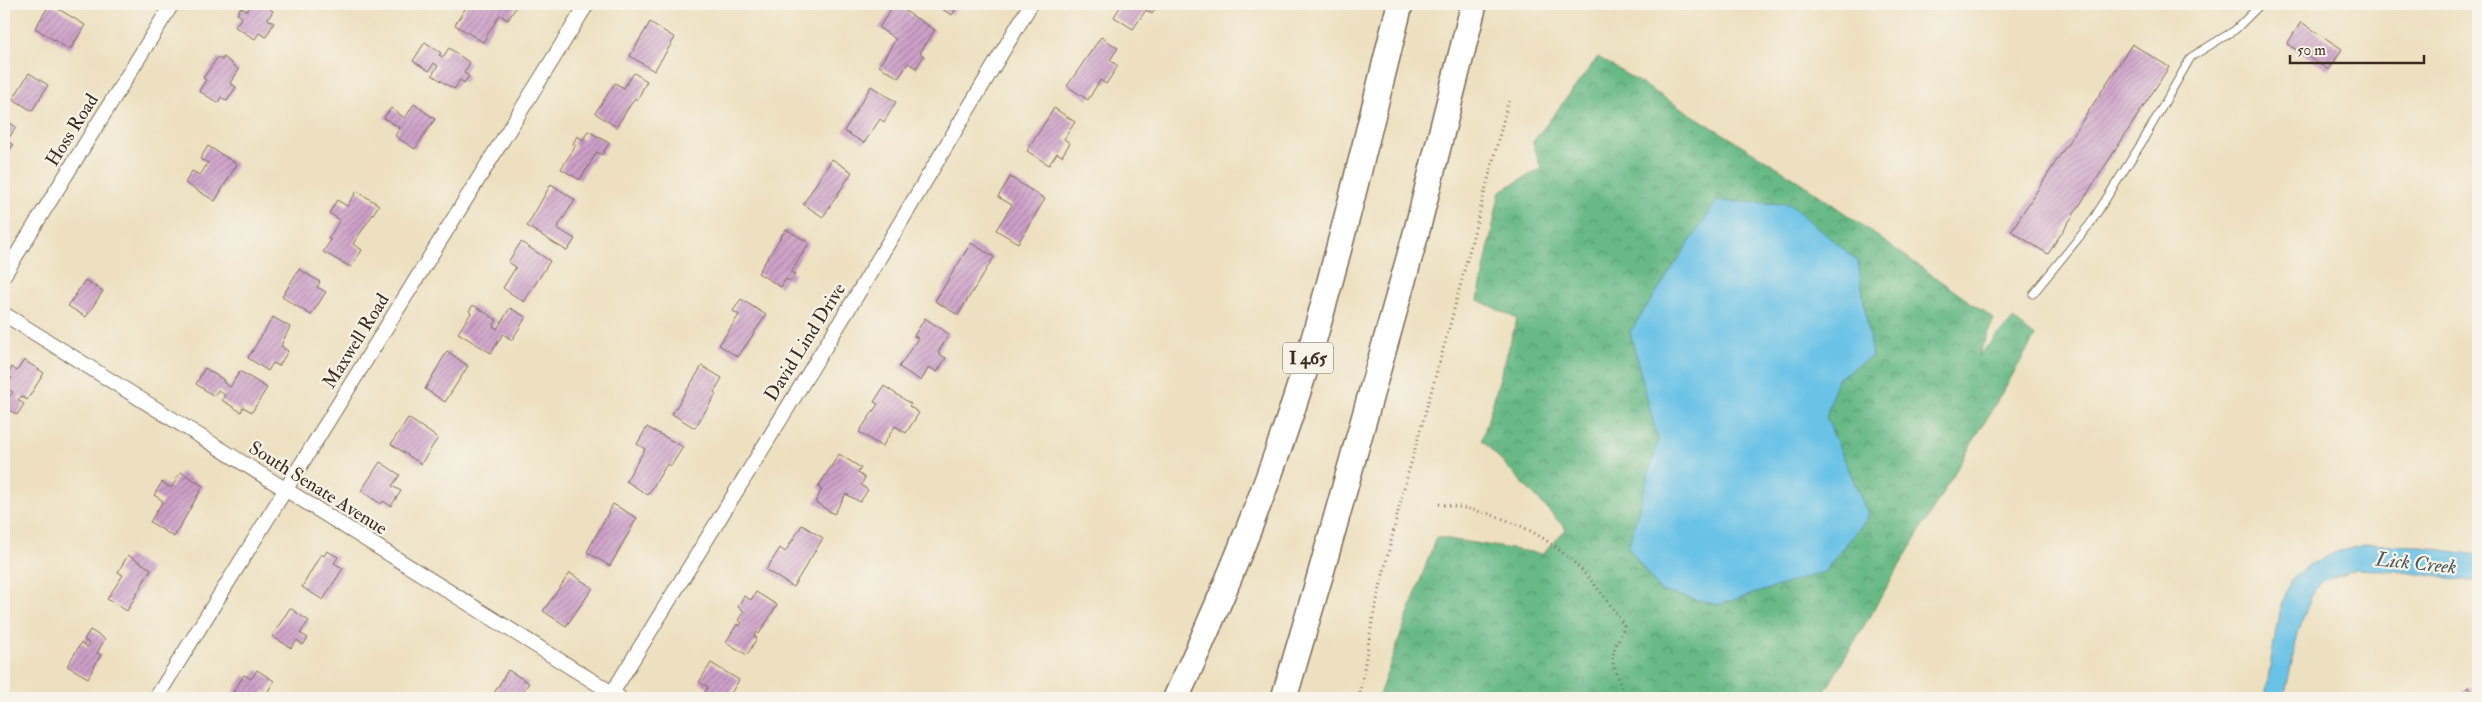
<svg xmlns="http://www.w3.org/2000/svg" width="2482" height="702" viewBox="0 0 2482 702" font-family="'IM FELL Double Pica',serif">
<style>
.forest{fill:url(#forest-crowns);stroke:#517252}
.water{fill:#6ac2e7;stroke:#527682}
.building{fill:url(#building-hatch)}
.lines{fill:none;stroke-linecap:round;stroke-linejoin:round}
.service-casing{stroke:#796a57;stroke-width:9}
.minor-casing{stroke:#796a57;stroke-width:16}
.motorway-casing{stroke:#796a57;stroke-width:28}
.path{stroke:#796a57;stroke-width:3;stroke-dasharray:1 4;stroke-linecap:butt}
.service{stroke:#fff;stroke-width:7}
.minor{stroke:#fff;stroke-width:14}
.motorway{stroke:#fff;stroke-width:25}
.labels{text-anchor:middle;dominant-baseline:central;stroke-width:4.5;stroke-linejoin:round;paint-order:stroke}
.shield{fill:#f7f3e8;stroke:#73665b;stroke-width:1}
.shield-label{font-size:18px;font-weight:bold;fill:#3b2a1e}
.street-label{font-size:19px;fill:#3b2a1e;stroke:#f7f3e8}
.water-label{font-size:20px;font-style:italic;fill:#49585a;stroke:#f7f3e8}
</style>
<defs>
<pattern id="forest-crowns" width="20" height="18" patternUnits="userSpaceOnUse" patternTransform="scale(1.25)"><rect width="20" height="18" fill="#67b986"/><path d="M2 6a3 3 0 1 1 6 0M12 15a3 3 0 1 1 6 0" fill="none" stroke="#56976d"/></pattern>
<pattern id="building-hatch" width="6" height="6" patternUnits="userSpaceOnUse" patternTransform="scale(1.25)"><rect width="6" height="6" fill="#cda0c9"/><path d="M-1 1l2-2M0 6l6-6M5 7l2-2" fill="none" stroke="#a883a3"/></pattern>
</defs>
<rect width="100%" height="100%" fill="#f7f3e8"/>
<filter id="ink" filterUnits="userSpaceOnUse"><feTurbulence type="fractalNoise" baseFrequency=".02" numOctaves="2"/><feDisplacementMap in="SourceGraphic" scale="10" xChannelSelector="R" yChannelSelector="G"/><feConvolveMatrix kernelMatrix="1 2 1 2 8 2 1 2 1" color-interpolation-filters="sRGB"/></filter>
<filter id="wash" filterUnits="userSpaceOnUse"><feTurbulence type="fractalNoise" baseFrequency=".0096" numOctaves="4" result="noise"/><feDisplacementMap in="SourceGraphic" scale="20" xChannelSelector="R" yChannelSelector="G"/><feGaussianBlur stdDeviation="1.12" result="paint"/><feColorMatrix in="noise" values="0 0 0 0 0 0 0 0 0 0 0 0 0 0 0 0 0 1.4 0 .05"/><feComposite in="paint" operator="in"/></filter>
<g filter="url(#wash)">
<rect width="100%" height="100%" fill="#ede0c0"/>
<path class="forest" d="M1598 57 1795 178 1994 319 1978 356 2013 319 2035 337 1821 698H1378L1436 537 1543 554 1566 529 1482 440 1517 319 1478 300 1500 191 1541 169 1533 142Z"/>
<path class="water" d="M1717 201 1789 204 1858 261 1872 356 1837 379 1826 417 1869 516 1824 572 1718 605 1660 591 1628 547 1658 441 1630 332Z
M2369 544 2415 546 2478 555V582L2396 571 2357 569 2322 581 2311 597 2298 633 2284 698H2265L2278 618 2290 581 2309 565 2336 552Z"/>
<g id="blocks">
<path class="building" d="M50 4 85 25 70 50 35 28Z
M251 4H262L273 11 268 19 274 23 266 37 259 33 255 39 235 27 242 17 237 14 241 7 247 11Z
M468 4H518L508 20 500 15 483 42 455 25Z
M894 4 935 30 920 53 924 56 916 68 908 63 899 78 879 66 896 39 879 28Z
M933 4H959L952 15Z
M1122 4H1158L1152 14 1146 10 1133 29 1114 17Z
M650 22 675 38 654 71 630 56Z
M2301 22 2342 49 2329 70 2287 44Z
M1101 37 1118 48 1110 60 1118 66 1106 84 1100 80 1088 100 1067 86Z
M425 42 441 53 439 55 443 57 449 48 470 63 464 73 469 76 464 83 460 80 454 89 432 75 438 66 434 63 429 71 413 61Z
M2132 44 2169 67 2048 254 2011 231Z
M218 57 222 60 224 57 239 70 230 83 236 87 227 101 221 97 218 103 199 91 206 80 203 78Z
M29 73 48 85 32 111 13 99Z
M634 73 647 81 637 100 635 98 616 127 595 113 615 83 624 88Z
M871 86 896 102 884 122 880 119 864 143 844 131Z
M414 104 435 119 415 149 395 136 400 128 384 118 391 108 405 118Z
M1054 108 1075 122 1064 139 1070 143 1062 156 1057 153 1049 165 1027 151Z
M4 119 16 127 7 141 13 145 6 156 4 155Z
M588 131 609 143 602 155 597 152 580 180 561 169 576 145 573 144 577 136 583 140Z
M208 146 237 164 215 201 185 183 192 171 200 175 208 163 200 159Z
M832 159 852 172 823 217 803 204Z
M1010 177 1045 199 1018 243 996 230 1012 205 998 197Z
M551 184 575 200 557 228 575 239 567 251 527 226Z
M357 191 379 205 353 244 362 250 351 267 323 252 331 240 328 239 340 220 329 213 337 200 347 206Z
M786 229 809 243 791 272 795 274 790 281 786 279 781 287 758 273Z
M521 242 550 261 524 302 503 288 516 267 508 262Z
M971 243 994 257 958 315 935 301Z
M299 269 320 282 317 287 326 292 311 315 282 297Z
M85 280 103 291 86 317 68 306Z
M741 299 766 315 738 357 719 345 739 315 733 311Z
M473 305 497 320 493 326 497 329 510 308 526 317 512 340 503 334 491 353 458 333 471 313 469 311Z
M273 317 290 327 282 343V347L288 351 279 366 273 363 268 371 248 358Z
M925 318 949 334 938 353 946 358 937 372 929 367 921 381 899 367 918 338 914 336Z
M447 351 468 366 445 402 425 389Z
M24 360 44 373 27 400 21 396 18 400 24 404 17 415 4 406V400L8 394 10 396 13 392 6 388 12 378 7 375 12 367 17 371Z
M702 366 722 378 714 392 716 394 695 428 672 414Z
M205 368 224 380 223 382 230 387 240 371 267 388 252 412 243 407 241 412 222 400 225 395 218 390 214 396 196 384Z
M884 386 911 404 909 406 919 413 906 433 895 426 882 447 859 432 878 404 874 402Z
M408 418 438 438 421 464 391 444Z
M647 427 683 447 671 466 667 464 648 495 626 481 645 449 637 444Z
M839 454 861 468 858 473 865 478 861 485 868 490 860 502 846 494 834 514 815 502 822 490 818 487Z
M380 462 400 475 392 486 401 491 391 506 383 501 381 504 361 491Z
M181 472 203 486 174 537 150 522 163 501 154 495 162 482 171 488Z
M613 504 637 518 610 566 587 552Z
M802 525 823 538 793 587 766 570 780 548 785 552Z
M327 551 338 557 334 563 343 568 323 600 302 587 321 554 324 556Z
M128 555 151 569 127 611 107 599 123 575 118 572Z
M570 573 593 588 566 626 543 611Z
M756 592 777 605 759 634 757 632 754 636 757 638 747 655 726 642 737 624 740 626 742 623 738 620 744 611 738 607 744 596 751 600Z
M290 608 309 621 300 633 308 638 303 645 297 640 291 648 272 636Z
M90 630 105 639 97 653 101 655 88 678 67 666 81 643 87 647 89 643 84 640Z
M711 663 739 680 728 698H701L708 687 699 682Z
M257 670 274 681 267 693 264 691 259 698H229L244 675 251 679Z
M508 670 529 683 519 698H491Z
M2468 687 2478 698H2456Z"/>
</g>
</g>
<g filter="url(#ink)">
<use href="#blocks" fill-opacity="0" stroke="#796a57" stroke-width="1"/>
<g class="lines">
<g class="service-casing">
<path id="service" d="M2033 294 2090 224 2141 144 2191 57 2235 30 2261 4"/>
</g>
<g class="minor-casing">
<path id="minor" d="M4 275 172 4
M4 314 620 698
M156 698 587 4
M609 698 860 290 1031 4"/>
</g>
<g class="motorway-casing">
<path id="motorway" d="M1176 698C1225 593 1268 487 1303 376 1340 253 1369 128 1400 4
M1284 698 1320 576 1417 230 1474 4"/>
</g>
<path class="path" d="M1439 504C1528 515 1576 551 1624 625 1622 636 1614 645 1613 656 1611 671 1625 682 1620 698
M1359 698 1373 617 1402 495 1450 325 1509 99"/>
<use href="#service" class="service"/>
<use href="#minor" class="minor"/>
<use href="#motorway" class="motorway"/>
</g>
</g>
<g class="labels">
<rect class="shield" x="1283" y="342.5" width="50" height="31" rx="4"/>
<g class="shield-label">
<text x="1308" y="358">I 465</text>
</g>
<g class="street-label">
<text transform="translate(72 130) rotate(-58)">Hoss Road</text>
<text transform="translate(356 341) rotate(-58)">Maxwell Road</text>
<text transform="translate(805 342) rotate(-58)">David Lind Drive</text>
<text transform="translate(318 488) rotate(32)">South Senate Avenue</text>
</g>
<g class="water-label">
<text transform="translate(2416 563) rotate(6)">Lick Creek</text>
</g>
</g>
<rect width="2482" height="702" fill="none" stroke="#f7f3e8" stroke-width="20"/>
<path d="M2290 55v8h134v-8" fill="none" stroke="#3b2a1e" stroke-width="2.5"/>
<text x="2297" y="55" font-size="15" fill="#3b2a1e" stroke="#f7f3e8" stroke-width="4" paint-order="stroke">50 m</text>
</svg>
